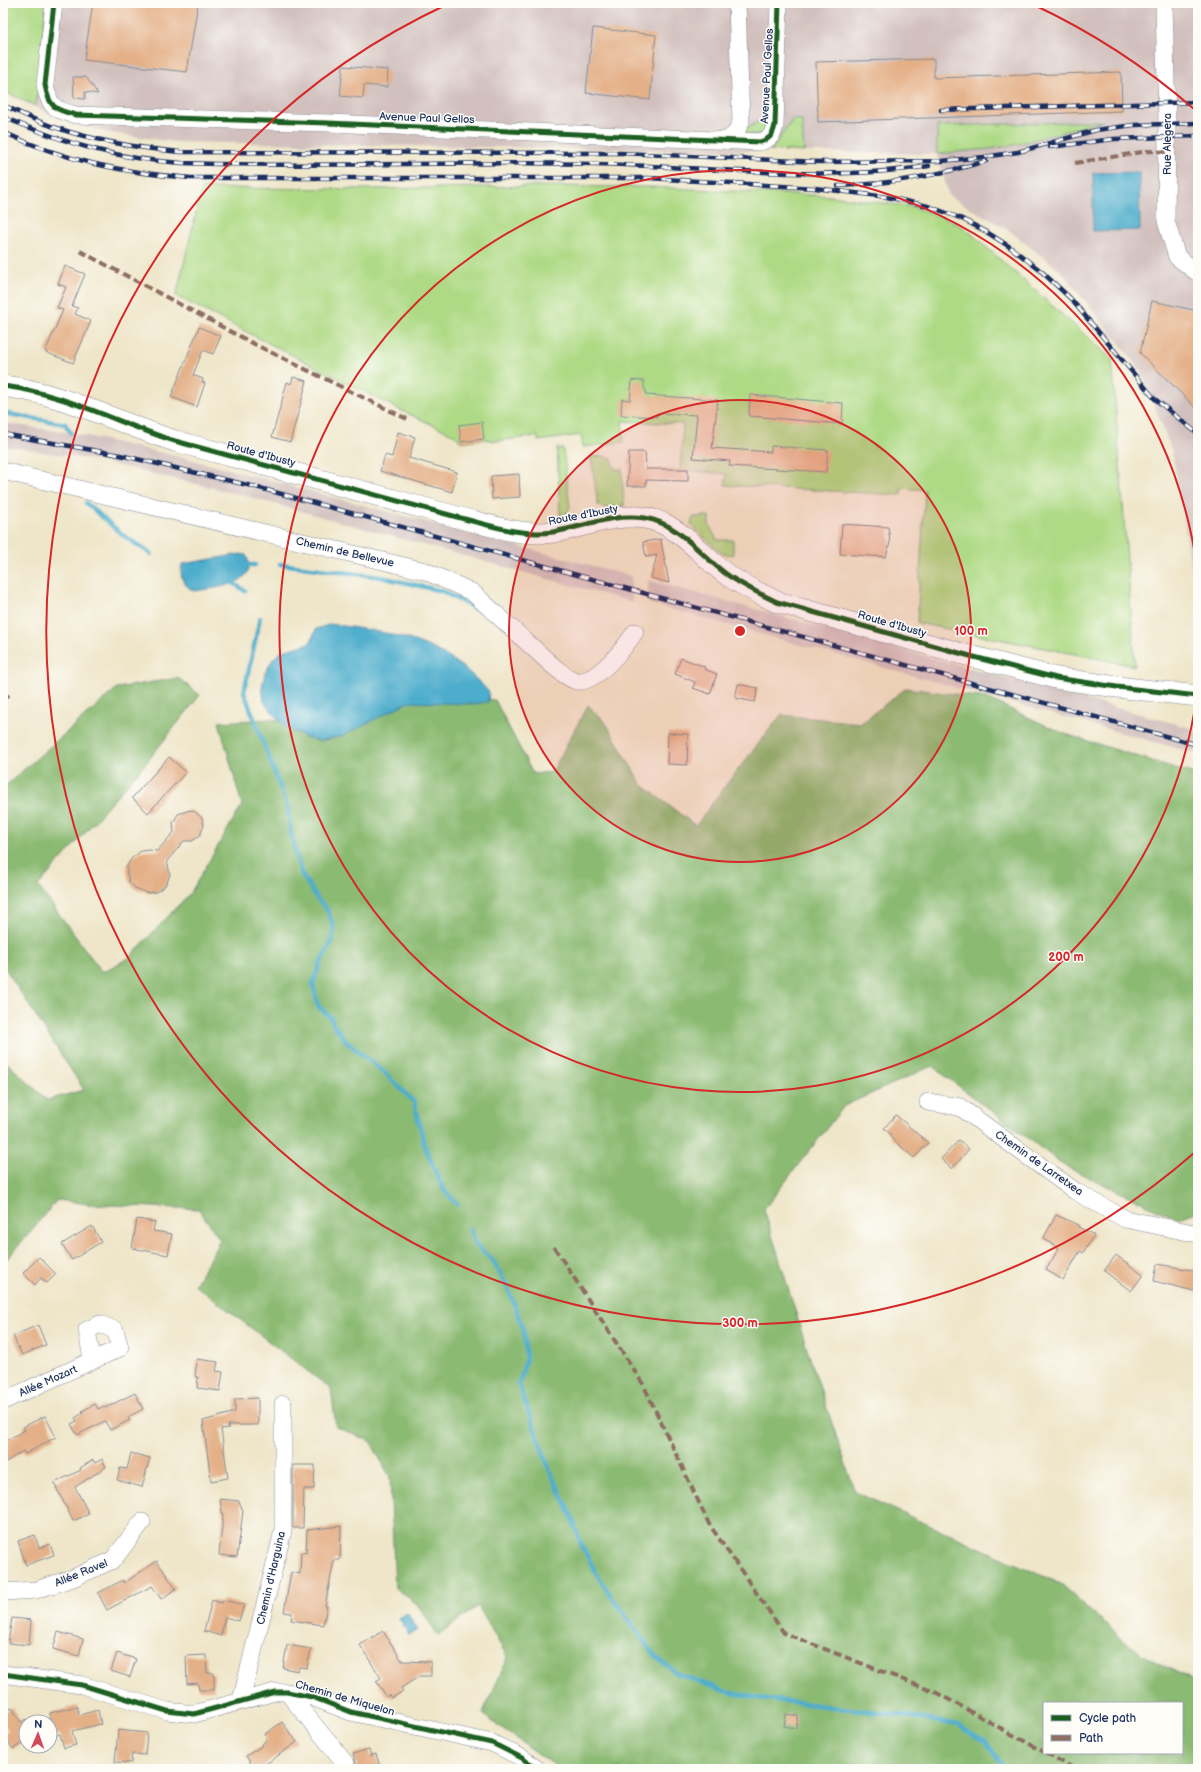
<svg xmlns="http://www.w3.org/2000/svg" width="1201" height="1772" viewBox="0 0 1201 1772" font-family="'Balsamiq Sans',sans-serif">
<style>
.industrial{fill:#d1c0bd}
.green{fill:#afda85;stroke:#658472}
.forest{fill:#8bba72;stroke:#537468;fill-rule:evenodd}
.water{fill:#4eadcc;stroke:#346e95}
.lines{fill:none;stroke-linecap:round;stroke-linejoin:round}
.stream{stroke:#4eadcc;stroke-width:4.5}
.building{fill:#e4b088}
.minor-casing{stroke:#858a94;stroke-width:18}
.tertiary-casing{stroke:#858a94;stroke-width:22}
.minor{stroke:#fff;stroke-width:17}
.tertiary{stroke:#fff;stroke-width:21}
.rail-casing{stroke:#1b2f5e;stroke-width:4.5}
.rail{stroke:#fdfcf7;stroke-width:3;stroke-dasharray:9;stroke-linecap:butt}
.quiet{stroke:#8d6e63;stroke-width:4;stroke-dasharray:8 4;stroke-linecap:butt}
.cycleway-casing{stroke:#fdfcf7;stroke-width:8}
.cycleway{stroke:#1b5e20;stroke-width:5}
.ring{fill:none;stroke:#d62828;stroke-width:2}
.labels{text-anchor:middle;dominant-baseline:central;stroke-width:3;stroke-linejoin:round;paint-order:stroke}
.street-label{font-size:11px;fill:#1b2f5e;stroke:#fdfcf7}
.centre{fill:#d62828;stroke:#fdfcf7;stroke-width:2}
.ring-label{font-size:12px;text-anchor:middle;font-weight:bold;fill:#d62828;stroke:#fdfcf7;stroke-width:3;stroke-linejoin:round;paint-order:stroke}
</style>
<rect width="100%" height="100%" fill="#fdfcf7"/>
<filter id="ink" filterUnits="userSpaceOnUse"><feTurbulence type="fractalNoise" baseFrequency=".025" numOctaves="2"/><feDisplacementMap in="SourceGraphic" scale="8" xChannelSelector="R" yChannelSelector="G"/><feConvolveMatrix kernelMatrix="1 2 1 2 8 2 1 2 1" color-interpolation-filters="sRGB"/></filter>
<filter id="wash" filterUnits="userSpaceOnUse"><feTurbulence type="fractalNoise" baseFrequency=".012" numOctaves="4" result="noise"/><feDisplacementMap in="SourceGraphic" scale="16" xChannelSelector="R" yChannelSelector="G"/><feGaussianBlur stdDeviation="0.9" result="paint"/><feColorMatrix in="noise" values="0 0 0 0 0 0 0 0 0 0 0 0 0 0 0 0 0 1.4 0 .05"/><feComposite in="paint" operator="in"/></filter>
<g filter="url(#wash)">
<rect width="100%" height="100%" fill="#efe6c9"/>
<path class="industrial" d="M3 3H1198V605L1172 451 1141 370 1062 272 1007 229 949 196 937 154 174 142 111 133 64 121 3 91Z
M3 423 83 435 189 459 631 576 632 602 242 495 95 460 3 446Z
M648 580 1198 730V754L648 603Z"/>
<path class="green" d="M3 3H46L36 106 3 91Z
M762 119H772L769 133 736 136Z
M793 119 802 120 804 152 771 150Z
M1102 121 1019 144 989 149 937 154V126Z
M537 186 651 187 830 196 914 207 950 220 967 230 1112 359 1135 666 917 623 925 490 901 488V495L725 485 727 474 680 470 683 424 622 421 624 442 583 447 581 435 538 441V436L496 441 484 439 461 442 455 435 400 410 176 296 202 188 375 189Z
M557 448 563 449 570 507 567 513 560 515Z
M604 456 612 459 614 469H622L624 506 604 508 598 505 591 457Z
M709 516V525L717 540H733V555L721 553 691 525 692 520 694 517Z"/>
<path class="forest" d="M178 678 200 695 146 763 38 886 102 972 129 958 191 892 242 805 219 722 270 719 336 729 408 694 495 700 533 774 552 772 588 705 605 722 642 785 696 826 722 790 781 715 861 723 906 688 986 698 1065 734 1198 775V1211L1177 1219 1065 1166 932 1066 844 1106 764 1209 805 1343 855 1492 1061 1584 1139 1653 1198 1683V1769H560L482 1714 508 1658 478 1606 438 1635 417 1604 395 1588 390 1477 370 1441 336 1427 331 1389 195 1285 220 1240 199 1209 88 1204 57 1200 3 1264V1059L47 1100 84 1090 3 965V788L117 688ZM1044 1703H1182V1753H1044Z"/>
<path class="water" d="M1139 172 1140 230 1093 231V173Z
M241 554 246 555C261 586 213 588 194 591 183 585 179 577 182 564Z
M331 624C397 634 441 639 489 692L488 702 474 704 408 702 343 736 319 741 305 737 285 727 264 702 262 687 265 673 273 659 280 652 310 643 316 629Z
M407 1613 418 1630 409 1635 399 1618Z"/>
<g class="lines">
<path class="stream" d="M3 413 65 424 71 433
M86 503 123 535 151 554
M280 564 381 577 442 591 474 608
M243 565H255
M230 582 235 584 245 591
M260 618 244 692 288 808 291 835 301 873 318 900 326 908 332 922 334 932 331 943 320 963 313 984 318 1006 331 1018 333 1024 347 1042 386 1074 414 1102 425 1147 443 1189 458 1205
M470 1229 476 1245 493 1261 506 1284 514 1304 524 1332 526 1358 519 1385 549 1469 572 1517 581 1544 595 1571 611 1596 655 1656 676 1673 727 1692 758 1698 900 1715 958 1725 984 1742 1007 1769"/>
</g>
<g id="blocks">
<path class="building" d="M93 3H198L187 72 84 60Z
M593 28 656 35 650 100 586 93Z
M934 59V78L1121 72 1122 111 818 122 816 62Z
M343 66 388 70 387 87 364 85 363 98 340 96Z
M73 77H86L98 94 85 92V99L74 98Z
M65 266 85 274 72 306 78 308 75 314 91 321 73 363 45 352 63 310 57 308 66 287 58 284Z
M1152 301 1198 311V410L1140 353Z
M199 327 221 336 213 354 203 350 193 375 203 379 202 382 205 383 197 407 171 397Z
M293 377 307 381 290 442 272 437 287 382 291 384Z
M632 380 644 381V389L646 390V395L718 400 712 448 771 452V446L828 450 826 472 729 466 730 461 693 458 697 415 657 413V417L621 415 622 399 630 400Z
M750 395 843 403 842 424 749 416Z
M482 422 484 439 461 442 459 425Z
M398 432 415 437 409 458 457 472 452 492 380 471 385 455 392 457Z
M629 452H645L646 469H688V481L646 480V486H627Z
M519 474 520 497 492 499 491 476Z
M842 524 888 527 890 542 886 557 840 554Z
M661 539V541L669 583 651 578 657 555 646 557 643 542Z
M681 658 705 667 704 669 717 674 710 694 693 688 695 682 675 674Z
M738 684 758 688 755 702 735 698Z
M668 733 688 734 687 765 667 764Z
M169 757 186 772 148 813 132 798Z
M190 810 195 812 202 818 204 825 200 836 192 841H184L167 861 170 874 168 880 164 887 156 892 148 893 135 888 129 882 127 873V866L131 859 141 851 149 850 157 851 174 832 173 823 178 814Z
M896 1115 928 1143 914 1158 889 1136 891 1135 884 1128Z
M959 1140 969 1149 952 1169 941 1159Z
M1056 1215 1079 1225 1078 1227 1094 1235 1083 1253 1080 1251 1063 1280 1046 1270 1059 1248 1043 1239Z
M137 1219 155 1222 153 1231 172 1234 168 1255 132 1248Z
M92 1226 101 1242 72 1260 62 1244Z
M1116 1255 1143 1275 1131 1291 1104 1271Z
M39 1257 56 1274 47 1283 41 1278 35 1285 23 1273Z
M1157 1264 1198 1271V1292L1154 1281Z
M38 1325 46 1345 22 1355 13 1336Z
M197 1359 218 1362 216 1371 223 1372 220 1391 197 1388 198 1377H195Z
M135 1393 143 1409 128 1417 130 1420 110 1430 105 1421 77 1435 71 1424 77 1421 75 1418 83 1413 82 1411 95 1404 98 1409 104 1406 105 1408Z
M258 1398V1425H228L229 1428 221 1429 228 1478 211 1481 203 1421 235 1412V1399Z
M45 1416 56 1437 25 1454 23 1451 3 1464V1442L25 1430 23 1427Z
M131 1453 150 1458 142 1487 117 1480 120 1468 127 1469Z
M102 1459 106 1467 75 1487 89 1514 73 1521 54 1483 81 1470 80 1468 93 1460 95 1463Z
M293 1465H315L314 1489H304L303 1528H293Z
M220 1499 239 1501 243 1511 237 1557 219 1555 223 1517Z
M341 1526 340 1560H334L325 1606H327L323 1625 291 1620 292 1613 284 1612 291 1572 300 1574 301 1552 306 1553 307 1530Z
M35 1535 39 1548 50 1544 54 1555 26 1565 18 1541Z
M157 1561 176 1589 161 1599 152 1586 107 1610 98 1593 123 1580 124 1583Z
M212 1600 222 1603 223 1600 244 1605 239 1621 225 1617 221 1636 204 1631Z
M12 1618 31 1620 29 1645 8 1643Z
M383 1631 402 1661 431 1662V1676H420L401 1688 403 1691 392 1698 390 1695 387 1697 376 1681 381 1678 360 1645Z
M58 1632 83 1639 79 1656 53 1649Z
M287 1645 311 1649 307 1668 299 1667 298 1671 283 1668Z
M117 1653 136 1659 130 1677 111 1671Z
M206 1655 207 1673H214V1690H199L198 1683 187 1684 186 1656Z
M77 1706 79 1715 98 1710 101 1724 72 1731 76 1745 64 1748 60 1734 50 1737V1713Z
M12 1708 21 1722 26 1719V1741L13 1749 3 1734 8 1730 3 1722V1713Z
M786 1714 798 1716 796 1728 784 1726Z
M282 1722 297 1742 259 1769H255L246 1756 263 1745 262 1744 267 1740 265 1734Z
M118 1730 147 1733 145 1755 132 1754 131 1763 115 1762Z
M369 1749 371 1756 376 1754 381 1769H358L353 1754Z"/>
</g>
</g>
<g filter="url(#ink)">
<use href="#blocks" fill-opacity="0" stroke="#858a94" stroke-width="1"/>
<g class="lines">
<g class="minor-casing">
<path id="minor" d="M54 3 45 85C49 107 55 110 76 115L328 123 760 142C770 139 773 135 775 125L779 3
M1164 3 1167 124 1166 221 1177 257 1198 273
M726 141 735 134 741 122 737 3
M3 471 425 571 472 592 553 666C561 672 568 679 577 681 596 684 626 646 635 632
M928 1102 960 1107 1075 1191 1125 1219 1198 1234
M3 1401 120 1348 115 1330 100 1324 87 1330 92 1360
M3 1592 36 1590 73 1578 113 1560 142 1522
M3 1674 82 1685 167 1711 194 1714 275 1692H287L312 1697 351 1712 492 1743 522 1758 537 1769
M287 1692 346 1764V1769
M241 1701 283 1531V1404"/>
</g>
<g class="tertiary-casing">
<path id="tertiary" d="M3 386C64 393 117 423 175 441L472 521C498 528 525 536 553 532 585 527 612 513 645 518 681 524 701 557 729 576 744 586 760 594 777 602L970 656 1056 678 1117 687 1198 696"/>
</g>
<use href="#minor" class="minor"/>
<use href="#tertiary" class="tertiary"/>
<g class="rail-casing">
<path id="rail" d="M3 105C20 113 36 121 54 127 95 141 137 148 180 152L621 153 820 162 941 161 984 157 1018 152 1096 130 1134 125 1198 123
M941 110 1198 102
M3 117C65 143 115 159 182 163 319 168 458 161 595 164 705 166 821 183 929 166
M3 132C65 161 124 173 191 178H648L815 188 887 197 928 206 960 218 985 231 1010 247 1041 271 1070 298 1155 399 1198 434
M1050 147 1114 139 1198 136
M838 186C891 184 935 176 986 161
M3 434 120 455 256 487 1198 745"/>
</g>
<use href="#rail" class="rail"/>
<path class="quiet" d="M1075 163 1148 151 1167 152
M80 251 256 345 407 419
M3 692 12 700
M554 1247 643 1384 709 1524 784 1633 937 1693 1044 1752
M1046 1753 1075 1769"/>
<g class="cycleway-casing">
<path id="cycleway" d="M54 3 45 85C49 107 55 110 76 115L328 123 760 142C770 139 773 135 775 125L779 3
M3 386C64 393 117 423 175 441L472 521C498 528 525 536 553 532 585 527 612 513 645 518 681 524 701 557 729 576 744 586 760 594 777 602L970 656 1056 678 1117 687 1198 696
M3 1674 82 1685 167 1711 194 1714 275 1692H287L312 1697 351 1712 492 1743 522 1758 537 1769"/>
</g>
<use href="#cycleway" class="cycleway"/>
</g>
</g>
<circle cx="740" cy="631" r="231" fill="#d62828" fill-opacity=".12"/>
<g class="ring">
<circle cx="740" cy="631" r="231"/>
<path d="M1198 687A461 461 0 1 1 1198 575"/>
<path d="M1194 1153A692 692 0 1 1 448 4M1032 4A692 692 0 0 1 1194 109"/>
</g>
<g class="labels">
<g class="street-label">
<text transform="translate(767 76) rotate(-87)">Avenue Paul Gellos</text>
<text transform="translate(427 118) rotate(2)">Avenue Paul Gellos</text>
<text transform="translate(1167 144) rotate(-90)">Rue Alegera</text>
<text transform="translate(261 454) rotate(15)">Route d'Ibusty</text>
<text transform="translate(583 515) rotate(-11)">Route d'Ibusty</text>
<text transform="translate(345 552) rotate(13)">Chemin de Bellevue</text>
<text transform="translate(892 624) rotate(16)">Route d'Ibusty</text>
<text transform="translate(1039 1163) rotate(35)">Chemin de Larretxea</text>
<text transform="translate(48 1381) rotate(-24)">Allée Mozart</text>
<text transform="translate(81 1573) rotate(-22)">Allée Ravel</text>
<text transform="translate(271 1578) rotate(-77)">Chemin d'Harguina</text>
<text transform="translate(345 1698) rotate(16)">Chemin de Miquelon</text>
</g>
</g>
<circle cx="740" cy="631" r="6" class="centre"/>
<g class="ring-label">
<text x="971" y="635">100 m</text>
<text x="1066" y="961">200 m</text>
<text x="740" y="1327">300 m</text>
</g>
<rect width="1201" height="1772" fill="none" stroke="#fdfcf7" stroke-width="16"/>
<rect x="1043" y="1702" width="140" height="52" fill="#fdfcf7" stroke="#a3aaba"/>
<rect x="1051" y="1715" width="20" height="6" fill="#1b5e20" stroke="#a3aaba"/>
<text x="1079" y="1722" font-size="12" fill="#1b2f5e">Cycle path</text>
<rect x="1051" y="1735" width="20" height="6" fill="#8d6e63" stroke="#a3aaba"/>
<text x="1079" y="1742" font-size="12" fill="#1b2f5e">Path</text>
<g transform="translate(38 1734) rotate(2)"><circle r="19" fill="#fdfcf7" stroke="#a3aaba"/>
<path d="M0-3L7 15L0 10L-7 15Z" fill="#d1495b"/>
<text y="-6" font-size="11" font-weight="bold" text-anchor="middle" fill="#1b2f5e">N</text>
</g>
</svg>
